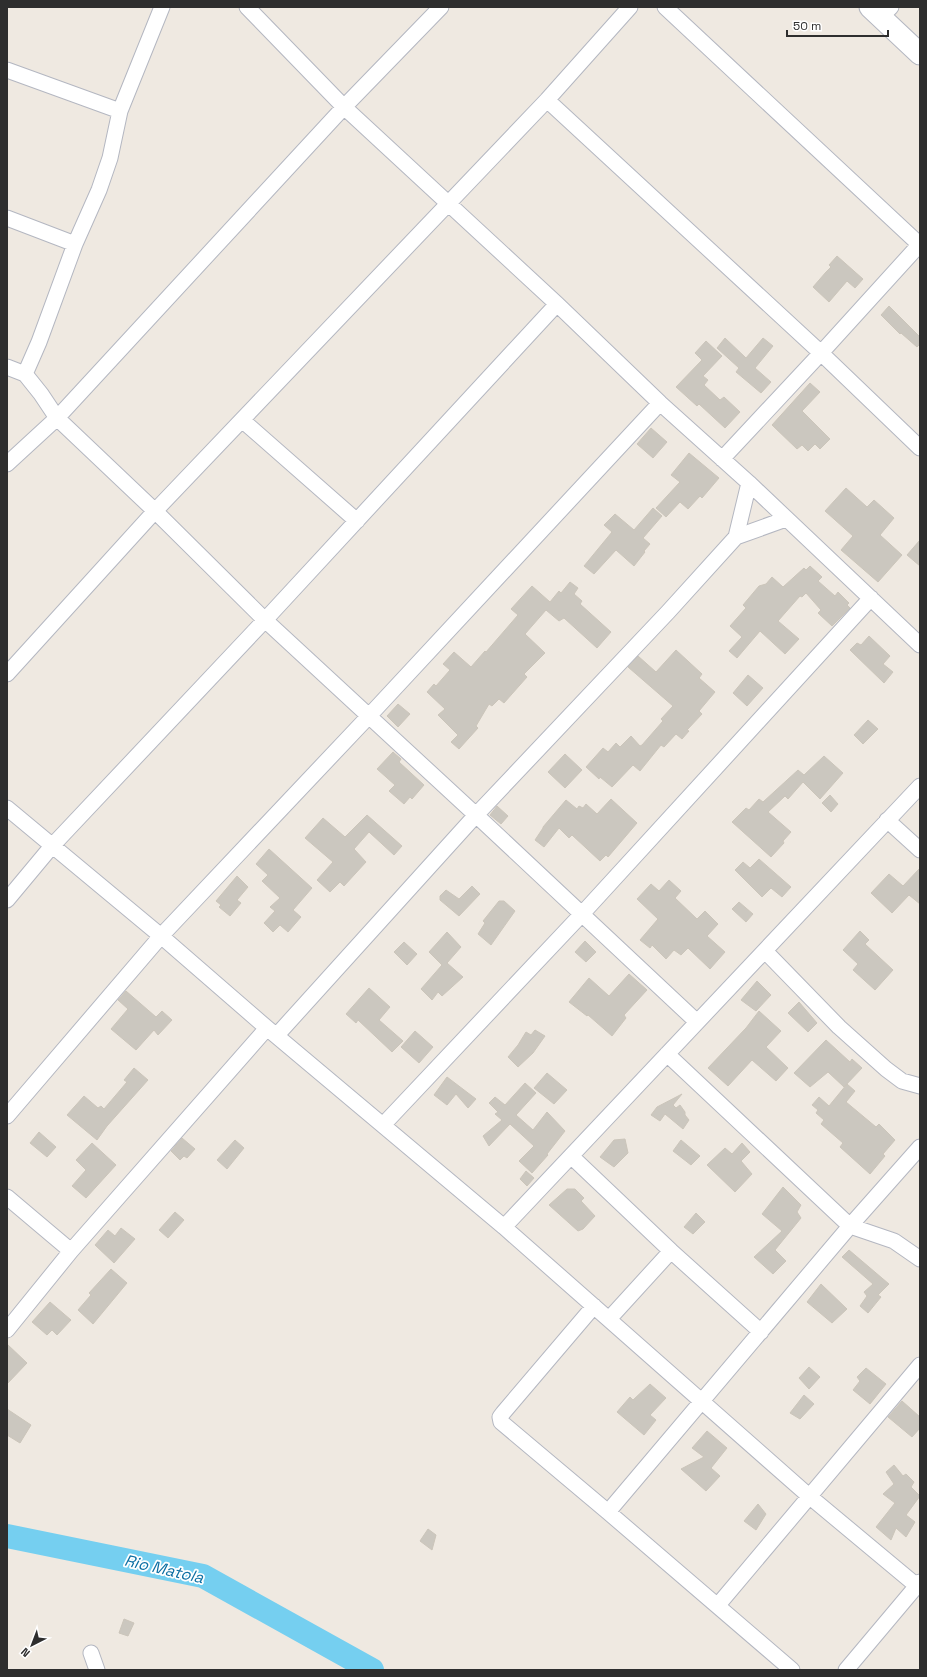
<svg xmlns="http://www.w3.org/2000/svg" width="927" height="1677" viewBox="0 0 927 1677" font-family="'Space Grotesk',sans-serif">
<style>
.lines{fill:none;stroke-linecap:round;stroke-linejoin:round}
.river{stroke:#75cff0;stroke-width:24}
.building{fill:#cbc7bf;stroke:#cbc5ba}
.street-casing{stroke:#b4b7c1;stroke-width:17}
.secondary-casing{stroke:#b4b7c1;stroke-width:23}
.street{stroke:#fff;stroke-width:15}
.secondary{stroke:#fff;stroke-width:21}
.labels{text-anchor:middle;dominant-baseline:central;stroke-width:3.5;stroke-linejoin:round;paint-order:stroke}
.water-label{font-size:16px;font-style:italic;fill:#0d6fa3;stroke:#fff}
</style>
<rect width="100%" height="100%" fill="#efe9e1"/>
<g class="lines">
<path class="river" d="M7 1536 203 1576 372 1670"/>
</g>
<path class="building" d="M837 256 863 279 855 288 847 281 829 302 813 287 826 272 831 267 829 265Z
M889 306 920 337V344L917 347 901 333 900 334 881 315Z
M725 338 746 358 763 338 773 346 755 368 771 382 761 393 736 372 739 368 717 348Z
M706 341 722 356 703 376 708 380 704 385 720 400 724 397 740 412 725 428 699 404 697 406 676 387 702 360 695 353Z
M810 383 820 392 802 411 830 439 820 449 815 444 808 451 802 445 797 449 772 425Z
M651 428 667 442 653 458 637 444Z
M689 453 719 478 702 498 700 496 688 509 680 502 666 517 656 508 680 482 671 475Z
M846 488 867 507 874 500 894 518 880 535 902 555 878 582 841 550 853 536 825 511Z
M653 508 662 516 643 538 650 544 644 551 645 552 634 566 616 550 594 574 584 566 612 532 604 525 615 514 634 530Z
M920 540V566L907 555Z
M810 566 822 577 818 581 835 596 838 592 849 603 847 605 850 608 832 626 818 613 821 610 806 593 802 597 800 596 778 621 799 639 785 654 760 631 737 658 729 651 742 637 730 626 746 608 743 605 759 586 766 584 772 577 783 587 804 568 806 570Z
M570 582 578 588 574 594 582 601 580 604 611 632 597 648 564 618 559 621 546 610 525 634 545 653 524 674 527 677 504 703 499 699 492 706 489 704 476 726 478 728 459 749 451 742 458 735 438 715 445 709 427 692 434 684 436 686 450 670 443 664 454 652 471 667 485 651 486 652 518 615 511 609 532 586 550 602 559 591 561 593Z
M869 636 890 656 883 664 893 672 884 683 850 650 857 643 861 645Z
M676 650 702 674 699 678 715 692 699 711 702 714 687 730 689 731 682 739 676 734 664 747 661 745 640 771 633 765 612 787 600 777 599 779 586 767 603 748 608 752 616 743 620 747 631 736 640 746 642 745 663 721 661 719 673 706 628 667 638 656 656 672Z
M748 675 763 688 747 706 733 693Z
M398 704 410 714 398 727 387 716Z
M868 720 878 729 863 744 854 735Z
M393 752 401 759 399 762 424 785 412 799 410 797 404 804 389 791 395 785 377 769Z
M565 754 582 770 565 788 548 772Z
M824 756 843 773 820 799 803 782 788 799 785 796 768 812 791 832 783 841 784 843 771 857 732 822 746 808 749 810 759 799 763 802 798 770 804 775Z
M830 795 838 804 831 812 822 803Z
M611 799 637 823 608 857 606 855 600 861 572 835 569 838 559 828 544 847 535 840 543 828V827L566 800 577 809 579 806 583 808 586 804 597 814Z
M497 806 508 816 501 824 490 815Z
M367 815 402 846 394 855 369 832 354 849 366 862 344 886 340 882 330 892 317 880 333 862 305 838 323 818 345 837Z
M269 849 312 888 293 910 301 917 288 932 280 925 273 932 264 923 275 911 270 907 280 898 262 881 268 875 256 864Z
M759 859 791 887 782 897 771 888 762 897 735 870 743 862 750 868Z
M920 868V904L909 895 892 913 871 893 889 874 903 886Z
M237 876 248 887 237 900 241 903 230 916 219 907 221 905 216 901Z
M669 880 681 891 675 898 697 919 705 911 718 924 707 936 725 952 710 969 688 948 681 955 674 950 666 959 652 945 650 948 640 940 658 919 637 899 651 884 659 891Z
M472 886 480 894 459 916 440 900V896L446 890 459 899Z
M499 901H504L515 911 491 945 478 934 485 923 483 921Z
M739 902 753 914 746 922 732 909Z
M860 931 869 940 865 944 893 970 875 990 853 970 858 964 843 950Z
M447 932 461 947 447 963 463 977 442 996 438 992 432 1000 421 989 442 965 429 952Z
M585 941 596 952 586 962 575 952Z
M404 942 417 954 407 965 394 952Z
M629 974 647 990 624 1015 626 1018 612 1036 588 1015 587 1016 569 1002 589 978 609 996Z
M757 981 771 995 756 1011 741 1000Z
M369 988 390 1007 379 1020 403 1041 392 1052 358 1020 356 1023 346 1014Z
M126 991 156 1017 162 1011 172 1020 158 1035 154 1030 136 1050 111 1029 128 1009 118 1000Z
M799 1002 817 1023 808 1032 788 1013Z
M759 1011 781 1031 766 1047 788 1068 776 1081 752 1060 728 1086 708 1068 746 1028Z
M535 1030 545 1036 533 1053 518 1067 508 1057 518 1045 526 1032 531 1035Z
M415 1031 433 1047 419 1063 401 1047Z
M826 1040 850 1062 852 1059 862 1068 844 1087 828 1072 810 1087 794 1073Z
M134 1068 148 1080 107 1126 97 1140 67 1115 84 1096 98 1108 101 1106 104 1109 127 1082 124 1080Z
M547 1073 567 1090 554 1104 534 1088Z
M447 1077 476 1099 468 1108 456 1094 447 1105 434 1095Z
M525 1083 536 1093 516 1115 533 1130 547 1112 565 1131 547 1154 548 1155 532 1173 519 1161 534 1146 510 1124 489 1146 483 1136 502 1120 495 1114 498 1112 489 1103 495 1097 505 1105Z
M847 1084 855 1091 846 1102 876 1127 879 1124 895 1140 883 1154 885 1156 870 1174 840 1147 843 1143 821 1124 824 1120 816 1113 818 1110 812 1105 819 1097 829 1106Z
M682 1094 673 1105 676 1108 680 1105 685 1112V1115L689 1120 683 1129 665 1114 660 1121 651 1115 657 1107Z
M39 1132 56 1147 47 1157 30 1143Z
M182 1138 195 1149 187 1158 184 1156 180 1160 171 1151Z
M625 1139 628 1153 614 1167 600 1157 614 1140Z
M235 1140 244 1148 227 1169 217 1160Z
M681 1140 700 1156 691 1165 673 1151Z
M92 1143 116 1165 86 1198 72 1186 86 1170 76 1160Z
M742 1143 750 1152 741 1161 752 1174 735 1192 707 1165 725 1148 732 1154Z
M526 1171 534 1178 527 1186 520 1179Z
M783 1187 801 1205 797 1212 801 1218 775 1250 786 1261 773 1274 754 1257 782 1231 762 1214Z
M567 1189H575L584 1198 581 1201 595 1216 583 1229 578 1231 549 1205Z
M175 1212 184 1220 168 1238 159 1230Z
M696 1213 705 1222 693 1234 684 1227Z
M121 1228 135 1239 114 1263 95 1245 108 1230 115 1236Z
M849 1250 889 1284 878 1295 881 1297 868 1313 860 1306 867 1296 864 1292 873 1284 842 1257Z
M111 1269 127 1283 93 1324 78 1310 91 1295 89 1293Z
M821 1284 847 1309 832 1323 807 1302Z
M50 1302 71 1320 57 1335 52 1330 47 1335 32 1322Z
M7 1344 27 1363 7 1384Z
M809 1367 820 1377 809 1389 799 1378Z
M866 1368 886 1384 870 1404 853 1390 860 1381 857 1377Z
M650 1384 666 1398 650 1415 656 1420 644 1435 617 1412 630 1397 633 1400Z
M804 1395 814 1404 800 1419 790 1413Z
M902 1401 920 1417V1428L912 1437 888 1417Z
M7 1409 31 1425 20 1443 7 1435Z
M707 1431 727 1448 711 1468 720 1476 706 1491 681 1469 704 1457 692 1448Z
M894 1465 903 1476 906 1474 914 1482 911 1487 920 1496 906 1515 915 1522 906 1537 896 1528 891 1540 876 1527 895 1503 883 1494 894 1484 886 1472Z
M758 1504 766 1514 756 1530 744 1521Z
M428 1529 436 1535 432 1550 420 1541Z
M124 1619 134 1623 128 1636 119 1633Z"/>
<g class="lines">
<g class="street-casing">
<path id="street" d="M247 7 344 107 557 304 660 403 749 483 920 645
M665 7 920 245
M881 17 891 7
M7 70 120 111 110 158 99 190 75 244 39 342 25 374
M547 100 821 353 920 448
M120 111 162 7
M7 218 75 244
M7 367 25 374 41 394 57 418 155 511 265 620 476 815 697 1022
M242 420 357 521
M722 459 821 353 920 244
M7 464 57 418 344 107 441 7
M736 537 749 483
M7 674 155 511 547 100 630 7
M7 808 161 936 267 1028 504 1227 809 1496 917 1586
M887 820 920 850
M7 900 52 846 265 620 557 304
M765 951 839 1027 886 1069 902 1081 920 1086
M277 1035 476 815 668 612 736 537 786 519
M667 1054 850 1226 894 1241 920 1259
M7 1116 161 936 368 717 660 403
M383 1125 581 915 871 598
M571 1156 671 1251 761 1332
M7 1197 71 1251 7 1330
M504 1227 920 786
M71 1251 267 1028
M594 1306 503 1413 500 1417 501 1422 608 1512 792 1670
M609 1319 671 1251
M608 1512 850 1226 920 1147
M718 1605 920 1365
M91 1653 97 1670
M846 1670 920 1582"/>
</g>
<g class="secondary-casing">
<path id="secondary" d="M870 7 920 54"/>
</g>
<use href="#street" class="street"/>
<use href="#secondary" class="secondary"/>
</g>
<g class="labels">
<g class="water-label">
<text transform="translate(164 1569) rotate(13)">Rio Matola</text>
</g>
</g>
<rect width="927" height="1677" fill="none" stroke="#2e2e2e" stroke-width="16"/>
<g transform="translate(32 1645) rotate(222)" stroke="#ffffff" stroke-width="3" paint-order="stroke">
<path d="M0-3L7 15L0 10L-7 15Z" fill="#2e2e2e"/>
<text y="-6" font-size="11" font-weight="bold" text-anchor="middle" fill="#2e2e2e">N</text>
</g>
<path d="M787 30v6h101v-6" fill="none" stroke="#2e2e2e" stroke-width="2"/>
<text x="793" y="30" font-size="12" fill="#2e2e2e" stroke="#ffffff" stroke-width="3" paint-order="stroke">50 m</text>
</svg>
